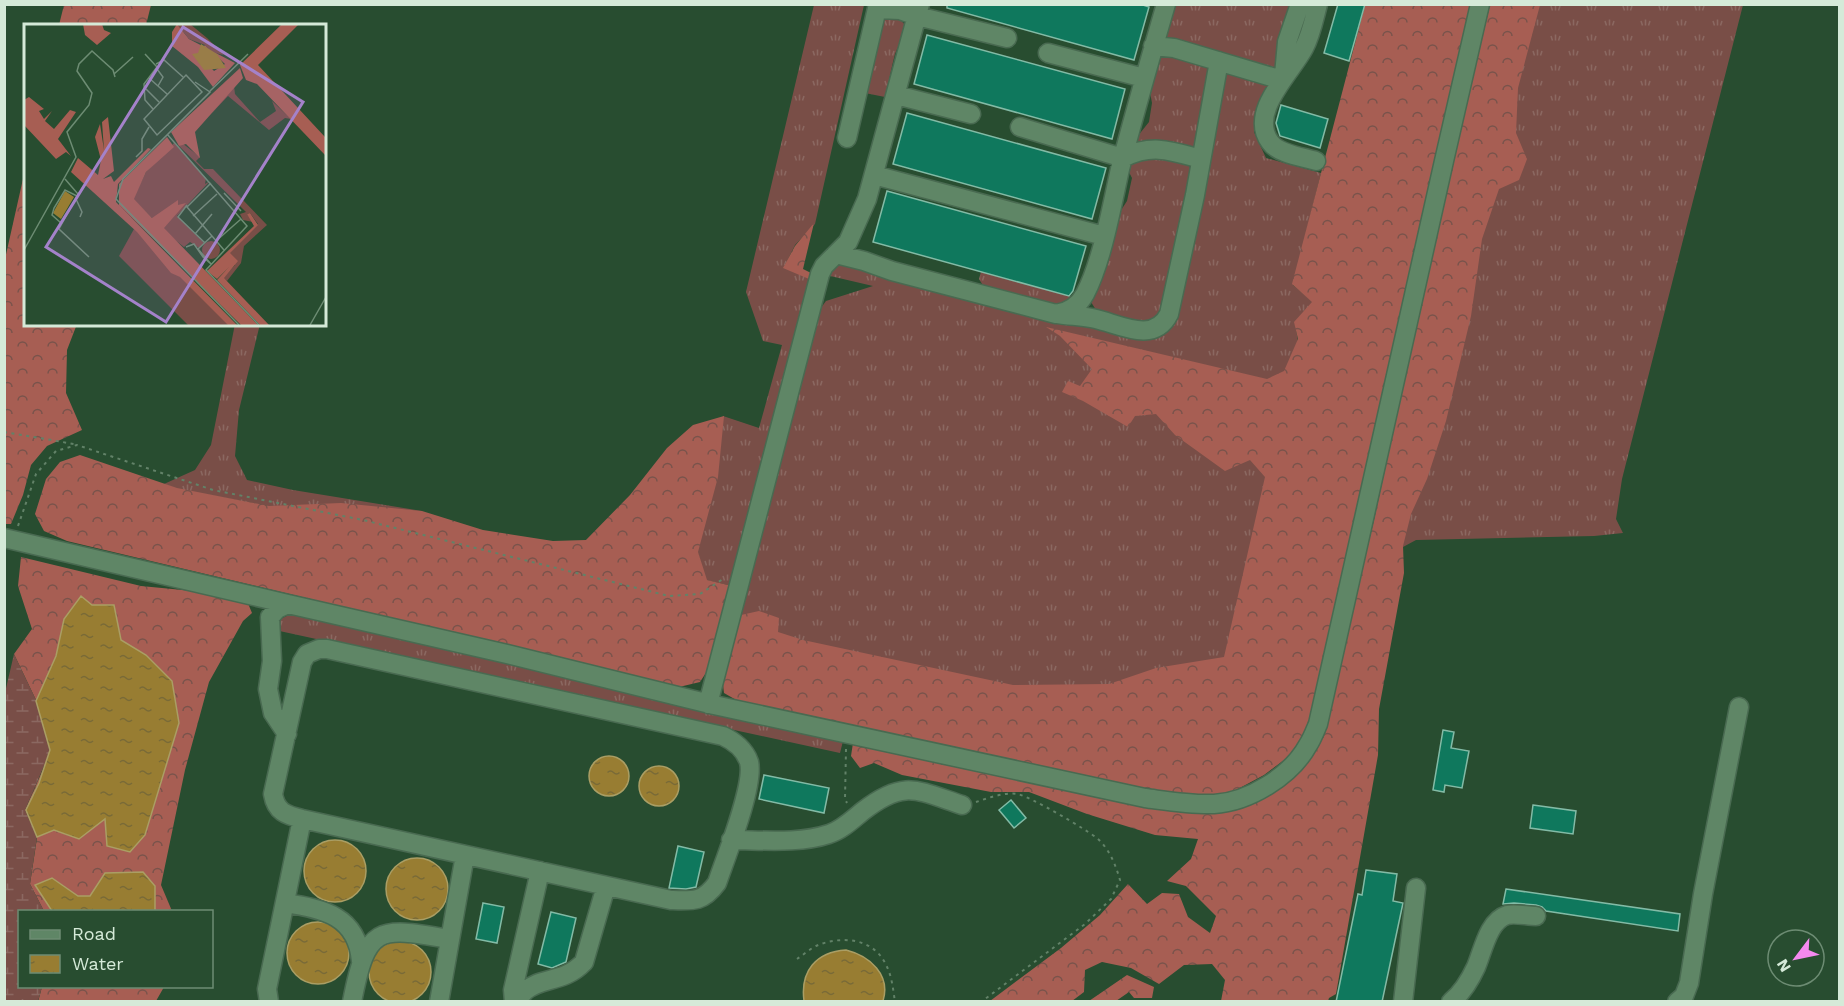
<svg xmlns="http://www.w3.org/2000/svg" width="1844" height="1006" viewBox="0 0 1844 1006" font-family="'Work Sans',sans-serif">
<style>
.grass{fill:url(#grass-tufts)}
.forest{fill:url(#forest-crowns);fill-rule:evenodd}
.wetland{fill:url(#wetland-marsh)}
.water{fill:url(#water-ripples);stroke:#aa9e64;stroke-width:1.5}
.building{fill:#0f785d;stroke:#83bba6;stroke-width:1.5}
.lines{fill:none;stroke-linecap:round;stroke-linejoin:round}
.minor-casing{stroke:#496a51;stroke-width:21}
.path{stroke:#628268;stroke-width:2;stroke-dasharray:3 4.5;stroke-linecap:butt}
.minor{stroke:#5f8666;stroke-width:18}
.inset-road{fill:none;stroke:#6d8c73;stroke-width:1.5}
.view{fill:#a482ca;fill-opacity:0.15;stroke:#a482ca;stroke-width:3}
.inset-edge{fill:none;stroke:#d5ead8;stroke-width:3}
</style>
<defs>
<pattern id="grass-tufts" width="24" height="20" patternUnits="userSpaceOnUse" patternTransform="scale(1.5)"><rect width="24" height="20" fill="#794e47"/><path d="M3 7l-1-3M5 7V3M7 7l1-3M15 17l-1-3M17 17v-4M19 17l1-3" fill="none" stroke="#8b6861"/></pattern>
<pattern id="forest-crowns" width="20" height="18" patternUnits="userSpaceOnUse" patternTransform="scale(1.5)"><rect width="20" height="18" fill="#a75e53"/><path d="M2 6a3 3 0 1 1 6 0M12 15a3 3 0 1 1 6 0" fill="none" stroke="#79534b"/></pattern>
<pattern id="wetland-marsh" width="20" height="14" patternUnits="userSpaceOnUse" patternTransform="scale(1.5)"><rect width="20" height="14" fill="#794e47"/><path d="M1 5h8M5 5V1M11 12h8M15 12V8" fill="none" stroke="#8b6861"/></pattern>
<pattern id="water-ripples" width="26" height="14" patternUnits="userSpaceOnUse" patternTransform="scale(1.5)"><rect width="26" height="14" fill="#987d32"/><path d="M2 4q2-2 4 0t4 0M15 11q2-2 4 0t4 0" fill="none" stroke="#796a37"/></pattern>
</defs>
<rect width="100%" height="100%" fill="#284d30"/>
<path class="grass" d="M814 5H864L815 224 795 245 784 267 810 279 732 586 706 580 697 550 723 416 759 428 782 345 763 341 746 292Z
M1175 5H1294L1278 70 1162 42Z
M1533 5H1743L1622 479 1616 519 1623 533 1594 536 1416 540 1403 547V525Z
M897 16 906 26C905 38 899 43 895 54 891 68 889 83 885 97L865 93 879 25 886 17Z
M1169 54 1211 67 1198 147 1191 150 1137 146V137L1149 122 1152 103 1150 92 1152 75 1160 58Z
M1223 67 1272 80 1258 108 1254 132 1266 158 1321 173 1293 285 1313 302 1295 322 1298 342 1286 374 1266 382 1131 351 1048 328 1257 458 1271 475 1226 660 1111 686 1011 688 734 627 815 316 826 301 873 286 826 275 836 262 1160 331Z
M1154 154 1188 164 1194 175 1159 317 1138 324 1096 310 1091 302 1093 291 1106 268 1118 215 1127 201 1132 178 1127 168 1130 162Z
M981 272 1072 297 1061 308 984 287 979 279Z
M235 324H260L239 410 235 456 247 480 293 490 422 511 268 506 177 489 164 484 195 470 211 445Z
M291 614 543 670 765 726 843 741 840 753 275 630 276 621Z"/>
<path class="forest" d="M64 5V4L151 5 146 25H59Z
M1365 5H1471L1388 368 1312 724 1288 757 1264 775 1236 790 1209 800 1189 799 738 701 724 693C720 668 728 636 741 615L759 611 779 618 778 632 803 640 1013 685 1109 684 1156 668 1224 657 1265 477 1250 460 1225 471 1175 435 1156 414 1135 416 1128 427 1083 401 1062 392 1068 381 1080 386 1092 369 1060 336 1046 327 1267 379 1284 371 1298 339 1294 322 1312 302 1292 284Z
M1490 5H1540L1518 88 1516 133 1527 159 1519 180 1499 189 1482 239 1471 316 1446 421 1427 479 1411 514 1403 546 1404 573 1379 709 1378 755 1336 994 1329 998 1328 1001H1221L1225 980 1212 964 1184 965 1159 984 1131 968 1102 962 1085 970 1084 992 1072 1001H990L1061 948 1100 915 1128 884 1147 904 1162 893 1179 894 1188 917 1210 933 1216 916 1186 886 1167 881 1191 859 1198 839 1155 835 1087 814 1029 792H991L902 775 874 763 860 768 851 756 853 743 1163 810 1264 796 1326 722 1374 520 1437 231Z
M25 170 26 324H77L67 350 66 393 82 430 47 446 31 465 23 495 11 524H5V259Z
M814 223 803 269 811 273 809 279 783 268 795 246Z
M724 416 718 477 698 552 707 580 732 586 711 665 700 682 679 687 67 541 44 531 35 514 46 479 60 462 80 455 177 488 269 506 341 503 422 511 483 530 553 541 586 540 630 495 667 448 693 425Z
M21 557 141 586 214 593 247 601 252 613 243 621 209 682 185 770 161 885 172 911H155V886L105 873 90 896H78L52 878 36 885 52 911H44L30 884 37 838 25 810 44 767 36 700 14 654 32 629 18 586ZM114 605 121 640 146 655 79 839 54 830 37 837 39 783 50 752 36 701 56 656 64 619Z
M1127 975 1154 987 1152 998H1134L1129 992 1116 1001H1089Z
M42 987H164L156 1001 38 1002Z"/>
<path class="wetland" d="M14 654 36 700 50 752 25 810 37 837 30 884 44 911 20 912V986L42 987 38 1001 5 1002 4 697Z"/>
<path class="water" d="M81 596 92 605H114L121 640 146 655 172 681 179 723 145 835 130 852 107 846 105 819 79 839 54 830 37 837 26 810 39 783 50 750 36 701 56 656 64 619Z
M589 776a20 20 0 1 1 40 0a20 20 0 1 1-40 0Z
M639 786a20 20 0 1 1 40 0a20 20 0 1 1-40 0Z
M304 871a31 31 0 1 1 62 0a31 31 0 1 1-62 0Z
M386 889a31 31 0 1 1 62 0a31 31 0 1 1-62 0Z
M143 872 155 886V911H52L35 885 52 878 78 896H90L105 873Z
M287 953a31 31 0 1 1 62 0a31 31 0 1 1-62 0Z
M369 972a31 31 0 1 1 62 0a31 31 0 1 1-62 0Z
M846 950C870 956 891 975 883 1001H804C800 971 816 952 846 950Z"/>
<path class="building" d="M947 4H1140L1149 7 1134 60 947 8Z
M1338 4H1365L1349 61 1324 53Z
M927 35 1125 89 1112 139 914 84Z
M1281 105 1328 119 1320 148 1280 136 1276 123Z
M907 113 1106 168 1092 219 893 164Z
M887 191 1086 246 1073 291 1069 296 873 242Z
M1443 730 1454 732 1451 748 1469 751 1462 788 1445 785 1444 792 1433 790Z
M764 775 829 788 824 813 759 799Z
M1011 800 1026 818 1014 828 999 810Z
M1533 805 1576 811 1573 834 1530 828Z
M678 846 704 852 696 887 686 889 669 888Z
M1366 870 1397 874 1393 901 1403 903 1382 1002H1336L1358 894 1362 895Z
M1506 889 1680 914 1678 931 1546 911 1542 907 1536 905 1514 903 1503 904Z
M483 903 504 907 497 943 476 939Z
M551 912 576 918 566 962 552 968 538 964Z"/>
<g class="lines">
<g class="minor-casing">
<path id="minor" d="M877 9 900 10 917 16 1007 38
M1153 46 1174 48 1282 80
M1048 53 1144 78
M1284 75 1287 42 1300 4
M896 95 971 114
M1020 127 1123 158C1152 143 1172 151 1201 159
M847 138 878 4
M1316 161C1303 157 1278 154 1270 142 1248 112 1291 73 1304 48 1311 35 1314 19 1318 4
M874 175 1104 236
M836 254 864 261 892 271 1056 314C1069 312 1079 305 1085 294 1102 262 1112 205 1120 169 1134 114 1150 59 1166 4
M1058 314C1070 316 1084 316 1096 319 1121 325 1154 344 1169 314L1195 195 1219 61
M4 538 288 604
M319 649H327L723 736C734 741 745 750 749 762 755 785 725 859 717 883 703 902 694 901 671 900L302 819C286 815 276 812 273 794L302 662 307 654Z
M708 704 820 274 824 266 848 242 867 199 920 4
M287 734 273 713 268 689 272 661 270 617 277 609 288 604 507 654 714 705 1145 798C1168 801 1191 805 1214 804 1249 802 1291 776 1308 745 1312 739 1315 731 1318 724L1444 161 1480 4
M731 840C762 840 799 844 829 834 842 830 853 819 863 811 904 779 917 790 962 805
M285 903C324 909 357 916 361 961
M269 1002 267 989 302 819
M352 1002C367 924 378 927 450 939
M439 1002 465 855
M514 1002 513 990 540 871
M516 1002C519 998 522 994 525 991 542 976 563 984 584 962L606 886
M1403 1002 1416 888
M1451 1002C1462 993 1470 980 1476 967 1483 951 1488 921 1507 915 1515 913 1527 916 1536 916
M1677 1002 1684 996 1689 983 1703 894 1739 707"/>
</g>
<path class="path" d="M4 432 74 444
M18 526 36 474 56 451 77 445 213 490 363 520 669 596 700 594 723 579
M846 749 845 799 847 803
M976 802C988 798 1004 792 1017 794 1028 795 1089 831 1098 839 1110 850 1116 866 1120 880L1111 899 1085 924 981 1002
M797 959C803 955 810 949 816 946 841 935 874 938 886 965 892 976 893 989 895 1002"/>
<use href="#minor" class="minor"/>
</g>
<g transform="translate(24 24)">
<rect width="302" height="302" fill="#284d30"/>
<path d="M210 62 211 70 236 98 252 87 248 77 267 95 261 94 245 106 204 72 187 90ZM150 119 182 154 181 160 186 157 153 192 180 219 175 224 166 218 160 223 146 212 109 175 122 148ZM158 119 176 133 172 137 180 145H189L243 201 220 222 217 239 203 257 199 254 211 241 205 229 234 200 226 189 223 190 232 199 230 202 229 198 219 196 216 190 222 188 155 122ZM110 205 112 206 205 301H164L95 232ZM178 226a9 9 0 1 1 18 0a9 9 0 1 1-18 0Z" fill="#794e47"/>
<path d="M59 0H78L80 6 87 9 73 21 61 11ZM153 0 165 15 211 39 189 63 174 43 148 22V8ZM181 21 201 40 190 47 174 30ZM258 0H275L234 41 301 113V131L233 60 222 56 216 41ZM216 44 219 54 171 108 176 134 162 120 155 122 147 108ZM5 73 20 85 15 87 20 95 28 87 21 97 30 105 46 86 52 88 34 115 47 132 42 128 32 135 0 101V76ZM84 93 90 147 79 155 87 152 90 158 124 124 127 125 94 160 92 178 213 301H204L156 253 147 249 113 208 47 148 54 134 74 151 77 136 71 113 76 100 80 126 78 98ZM143 113 150 123 122 148 110 175 128 194 154 176V181L162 179 140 204 234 301H217L95 181V160ZM226 189 234 201 206 229 214 237 200 254 245 301H236L193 256 205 243 193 255 183 247 230 202 223 190Z" fill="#a75e53" fill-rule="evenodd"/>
<path d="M153 0H166L183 14 189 0 183 14 200 31 186 28 181 21 165 15Z" fill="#794e47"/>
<path d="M177 20 193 30 202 44 180 46 168 30 174 29ZM41 167 50 173 37 195 29 189Z" fill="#987d32"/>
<path class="inset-road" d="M121 30 133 43 120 60 121 76 129 85M132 40 140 36 159 53M133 45 139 53 134 62M90 50 109 33M162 51 178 68 133 111 120 95ZM125 54 143 70M171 58 186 68 99 155 92 175 215 301M122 65 135 78M186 67 224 30M143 110 223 202 182 246 235 301M112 133 118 127V115L125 103M41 155 54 170 35 205 65 233M187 159 163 183 200 226M200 169 217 187M52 175 58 188 56 193M163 181 154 193 181 219M169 192 193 170M37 199 28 191 30 184 41 166 53 172M171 210 188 190M192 217 217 195M162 223 170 220 179 233 187 240 174 225 188 212M0 226 52 133 43 108 65 81 68 69 53 47 55 40 68 27 89 46 91 53M286 301 302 273"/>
<path class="view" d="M159 3 279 78 142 298 22 223Z"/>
<rect width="302" height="302" class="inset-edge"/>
</g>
<rect width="1844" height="1006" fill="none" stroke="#d5ead8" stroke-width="12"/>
<rect x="18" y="910" width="195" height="78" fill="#284d30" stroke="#6d8c73" stroke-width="1.5"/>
<rect x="30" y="930" width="30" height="9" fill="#5f8666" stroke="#6d8c73" stroke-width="1.5"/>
<text x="72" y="940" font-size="18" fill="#d5ead8">Road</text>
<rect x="30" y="955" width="30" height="18" fill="url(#water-ripples)" stroke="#6d8c73" stroke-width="1.5"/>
<text x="72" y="970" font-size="18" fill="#d5ead8">Water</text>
<g transform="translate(1796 958) rotate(238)"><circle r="28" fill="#284d30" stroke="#6d8c73" stroke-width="1.5"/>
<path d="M0-4.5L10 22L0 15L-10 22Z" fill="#f589ef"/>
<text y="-9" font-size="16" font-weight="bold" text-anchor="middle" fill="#d5ead8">N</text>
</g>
</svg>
